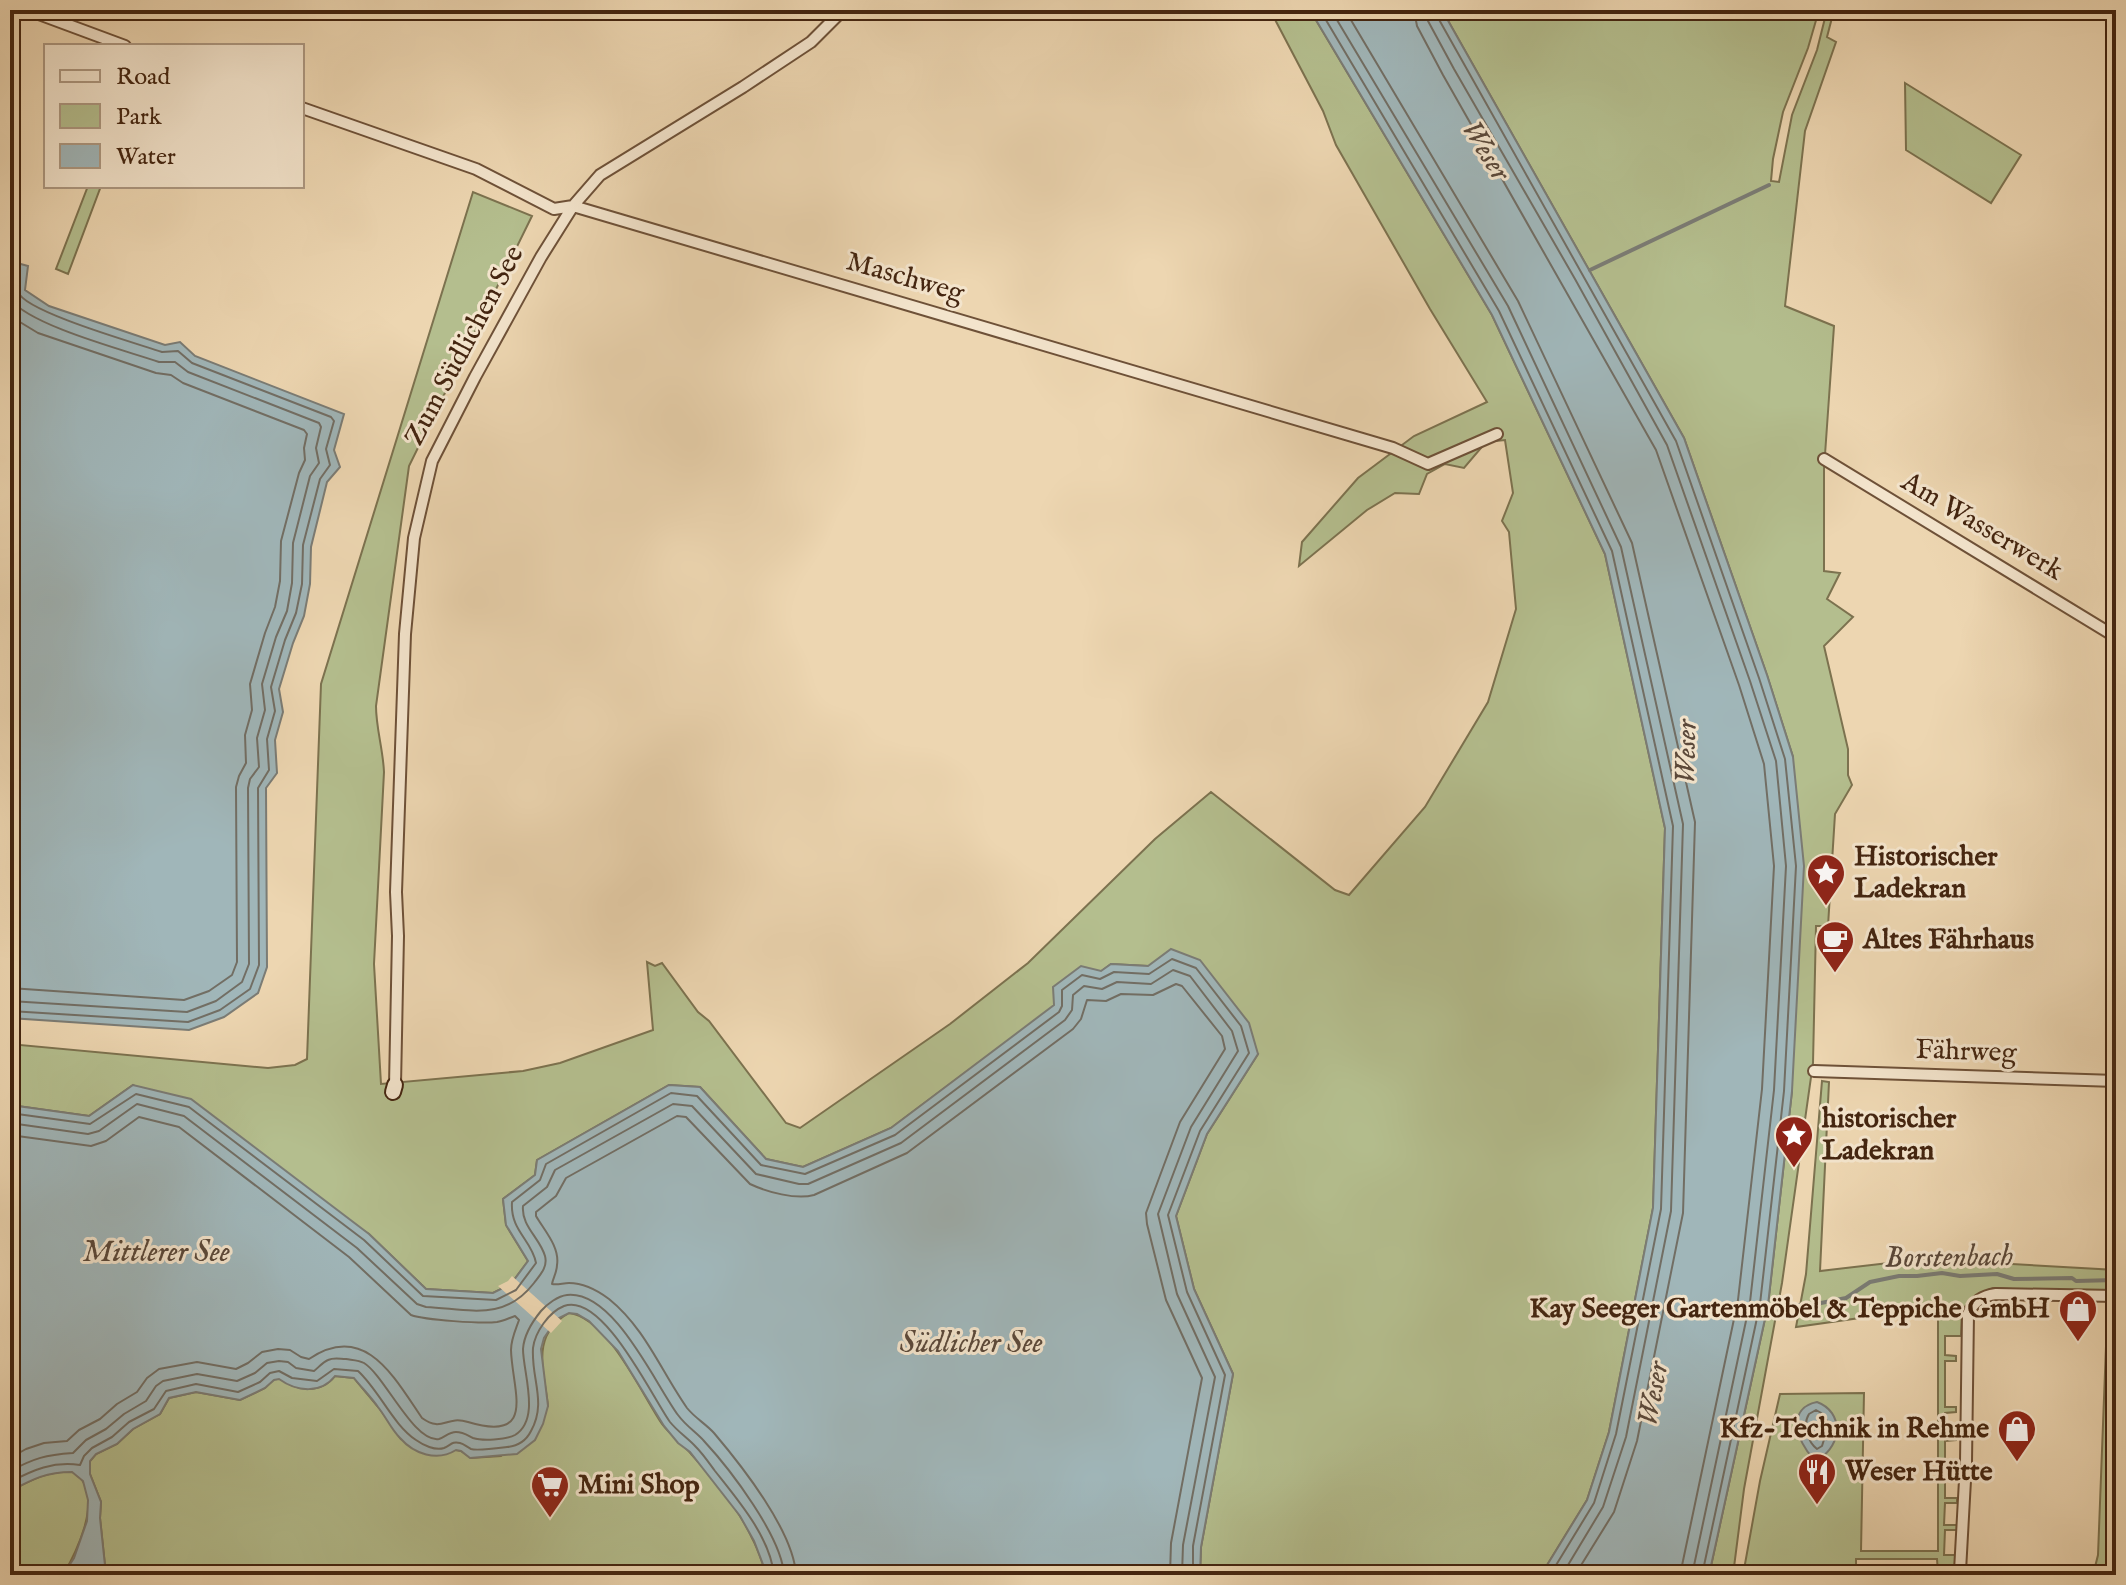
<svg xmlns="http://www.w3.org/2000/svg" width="2126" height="1585" viewBox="0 0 2126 1585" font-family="'IM FELL English',serif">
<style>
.green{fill:#b4be8e;stroke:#7c724f;stroke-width:2}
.water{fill:#a0b6b9;stroke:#7b7c75;stroke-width:2}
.pier{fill:#edd6b1}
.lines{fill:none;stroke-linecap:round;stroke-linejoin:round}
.shore{stroke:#726e64;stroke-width:2}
.stream{stroke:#7b7c75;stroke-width:4}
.street-casing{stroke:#6e5138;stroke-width:14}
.secondary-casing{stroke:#442510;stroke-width:18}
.street{stroke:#f3e4cc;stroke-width:10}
.secondary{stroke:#f3e4cc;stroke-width:14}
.labels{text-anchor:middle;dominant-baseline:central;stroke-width:6;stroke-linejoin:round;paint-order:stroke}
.street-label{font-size:28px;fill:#442510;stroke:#f3e4cc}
.poi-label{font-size:28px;font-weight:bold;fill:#442510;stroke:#f3e4cc;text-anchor:start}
.water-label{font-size:30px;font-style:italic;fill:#5b493a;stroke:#f3e4cc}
</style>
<rect width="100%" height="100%" fill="#edd6b1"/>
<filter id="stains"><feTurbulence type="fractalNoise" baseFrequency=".0025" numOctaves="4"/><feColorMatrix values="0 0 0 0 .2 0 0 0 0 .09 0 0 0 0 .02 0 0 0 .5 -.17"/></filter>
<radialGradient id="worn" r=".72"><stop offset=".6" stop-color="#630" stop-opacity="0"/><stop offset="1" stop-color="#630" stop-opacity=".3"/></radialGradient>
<path class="green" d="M1270 10H1310L1492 315 1605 554 1665 828 1653 1208 1609 1432 1587 1500 1541 1575H1200L1201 1547 1233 1374 1194 1289 1176 1216 1207 1134 1258 1054 1148 966 1111 964 891 1128 803 1167 766 1159 700 1087 669 1085 537 1160 535 1175 503 1199 506 1225 528 1261 511 1284 493 1293 426 1289 369 1234 133 1085 89 1116 10 1105V1044L268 1068 295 1065 307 1059 321 684 473 192 532 216 409 466 376 706C376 728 383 749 384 772L374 964 381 1084 523 1071 560 1063 653 1030 647 962 655 966 662 963 698 1012 709 1021 786 1123 800 1128 950 1024 1028 963 1155 839 1211 792 1335 890 1349 895 1425 807 1488 702 1516 609 1509 532 1502 521 1513 493 1505 440 1486 442 1464 468 1445 464 1427 474 1419 494 1395 493 1367 510 1299 566 1302 542 1358 478 1414 436 1487 402 1430 309 1336 145 1323 111Z
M1442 10H1819L1808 48 1783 112 1773 159 1771 181 1779 182 1792 115 1817 50 1827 10H1834L1827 37 1836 42 1805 131 1785 306 1834 326 1824 469V571L1840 573 1827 599 1853 617 1824 646 1848 749V775L1852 785 1835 814 1828 926H1816L1813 1063 1782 1283 1744 1489 1733 1575H1709L1768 1305 1792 1091 1793 757 1767 675 1684 438Z
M1905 83 2021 155 1991 203 1906 150Z
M88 186H101L68 274 56 269Z
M1822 1081 1829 1082 1820 1271 1923 1259 2116 1270V1575H2093L2098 1555 2108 1294 1993 1288 1975 1296 1962 1313 1961 1336H1945V1355L1956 1356V1361H1945V1407H1956V1412L1945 1413V1435L1956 1436V1440L1945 1441V1463H1956V1467H1945V1471L1957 1472 1956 1476H1945V1498H1957V1503H1945L1944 1525H1957V1530H1945L1944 1555H1959C1957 1569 1951 1572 1938 1573L1937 1559H1856V1572L1867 1573V1575H1743L1760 1481 1780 1394 1864 1393 1861 1551H1938V1307L1796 1327 1806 1274Z
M569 1313C608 1318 641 1393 662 1424 671 1436 683 1444 692 1455 715 1480 739 1509 753 1540 759 1551 762 1563 767 1575H106L100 1518 101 1502 90 1474V1461L96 1454 117 1444 133 1429 160 1414 169 1398 196 1392 240 1400 265 1388 274 1379 280 1378C297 1392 321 1394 335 1376L354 1378 379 1408 401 1439 461 1451 471 1458 501 1456 548 1406C544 1370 530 1335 569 1313Z
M72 1471C75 1474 79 1476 82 1480 100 1504 76 1553 63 1575H10V1491C34 1479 45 1472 72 1471Z"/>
<path class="water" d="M1310 10H1442L1684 438 1767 675 1793 757 1804 866 1792 1091 1768 1305 1709 1575H1541L1587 1500 1609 1432 1653 1208 1665 828 1605 554 1492 315Z
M10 261 28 266 25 290 49 306 165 345 180 342 195 356 344 414 334 450 340 467 327 482 311 547 310 584 304 616 293 643 279 689 283 712 275 740 277 773 266 788 267 967 258 993 224 1017 189 1030 10 1018Z
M1171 949 1200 960 1249 1023 1258 1054 1207 1134 1176 1216 1194 1289 1233 1374 1201 1547 1200 1575H767L754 1541 740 1516 690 1452 678 1443 664 1426 618 1351 589 1321 577 1314 569 1313 557 1319 544 1338 541 1349 548 1406 543 1424 535 1440 517 1454 470 1458 461 1451 456 1450C437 1462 414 1454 400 1438 391 1429 386 1417 378 1407 371 1397 362 1388 354 1378L335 1376C321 1394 297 1392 279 1379L274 1380 265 1388 240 1400 196 1392 169 1398 160 1414 133 1429 117 1444 96 1454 90 1461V1474L101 1502 100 1518 106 1575H63L74 1558 87 1521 88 1500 83 1481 72 1472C46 1472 33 1479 10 1491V1105L89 1116 133 1085 191 1099 369 1234 426 1289 493 1293 511 1284 528 1261 506 1225 503 1199 535 1175 537 1160 669 1085 700 1087 766 1159 803 1167 891 1128 1054 1005 1053 987 1081 966 1101 971 1111 964 1148 966Z
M1817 1402C1844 1412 1842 1445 1819 1459L1813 1458C1797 1442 1786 1408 1817 1402Z"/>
<path class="pier" d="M512 1276 562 1321 551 1333 498 1286 508 1281Z"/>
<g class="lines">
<path class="shore" d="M1320 10 1499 311 1612 551 1673 826 1661 1209 1616 1434 1594 1503 1550 1575
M1331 10 1508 306 1621 547 1683 824 1671 1211 1626 1437 1603 1507 1562 1575
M1345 10 1518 301 1632 543 1695 822 1683 1213 1637 1441 1614 1512 1575 1575
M1414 10 1417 26 1443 75 1656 450 1739 685 1764 764 1774 866 1762 1089 1738 1300 1680 1575
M1426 10 1428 21 1454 69 1575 279 1667 445 1750 681 1776 761 1786 866 1774 1090 1750 1302 1692 1575
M1436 10 1437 16 1676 441 1759 678 1785 759 1796 866 1784 1091 1760 1304 1702 1575
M10 269 18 273C18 279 16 287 18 292 25 312 139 344 162 352L178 351 192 363 331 417 334 421 326 449 330 465 320 479 303 545 302 584 296 613 285 640 271 687 275 711 267 739 269 770 258 788 259 965 250 989 220 1010 188 1022 10 1011
M10 299C31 326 124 350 159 362H175L188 372 319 423 321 427 316 448 319 463 310 476 293 543 292 583 287 611 276 637 262 684 265 710 257 738 259 767 250 779 248 788 249 964 242 982 216 1001 187 1012 10 1001
M10 316 38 333 156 373 171 375 183 383 304 430 307 434 304 448 305 460 299 473 281 541 280 581 275 607 265 633 250 684 252 710 245 735 246 763 239 776 236 787 237 962 232 975 209 991 184 1000 10 988
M10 1113 90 1124 136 1094 189 1107 364 1240 423 1296 496 1300 516 1290 536 1263C532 1240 510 1231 512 1202L540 1180 546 1164 671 1093 697 1096 761 1165 805 1174 895 1135 1059 1012 1062 1006V990L1082 975 1100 979 1114 972 1149 974 1172 959 1196 968 1241 1026 1249 1053 1200 1131 1168 1215 1187 1292 1225 1375 1193 1546V1575
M10 1123 88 1134 99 1131 137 1104 184 1116 357 1248 417 1304 426 1307C469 1309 504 1322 534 1283 540 1275 548 1267 545 1256 540 1238 521 1226 523 1206L547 1187 555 1170 673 1104 692 1106 756 1174 799 1184H808L901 1143 1065 1020 1072 1010 1073 995 1084 986 1102 989 1117 982 1151 984 1173 970 1190 976 1232 1031 1238 1051 1191 1127 1158 1214 1177 1294 1215 1377 1183 1545 1182 1575
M10 1135 91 1146 106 1141 139 1117 179 1127 349 1257 411 1315C425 1320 482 1324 497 1322 503 1321 509 1318 515 1316L519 1320C516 1329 511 1339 511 1350 512 1390 538 1443 468 1422 445 1415 443 1433 422 1418 394 1377 365 1321 309 1359L301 1357 290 1350 278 1349 262 1352 248 1363 236 1369 197 1362 159 1369 147 1378 137 1392 117 1404 100 1419 79 1430 67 1441 44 1443 26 1449 10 1458
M1816 1410 1823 1414 1829 1424 1822 1446 1817 1449C1808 1442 1802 1425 1809 1414Z
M10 1471C35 1458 45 1455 73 1453L86 1440 106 1429 124 1414 146 1401 156 1386 163 1381 197 1374 237 1381 255 1373 267 1363 279 1361 288 1362 296 1368 314 1371C319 1367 323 1362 328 1360 334 1357 340 1359 346 1359 352 1360 359 1360 364 1363 385 1376 414 1443 439 1439 445 1437 449 1432 456 1432 463 1432 467 1435 473 1438 482 1441 506 1440 515 1435 541 1419 523 1373 523 1349 524 1334 532 1322 541 1311 547 1304 558 1296 567 1295 614 1290 655 1384 678 1415 686 1426 696 1432 704 1441 730 1469 782 1537 784 1575
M10 1482C33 1470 53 1461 80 1465L84 1456 92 1448 112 1437 129 1422 154 1409 166 1391 196 1384 238 1392 260 1382 270 1373 279 1371 292 1378 317 1381 334 1369 358 1371C379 1390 393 1425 416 1440 423 1445 435 1451 444 1448 451 1445 452 1441 460 1443 464 1444 467 1447 471 1449 477 1451 499 1448 507 1447 518 1446 526 1441 531 1431 547 1402 531 1379 533 1348 535 1332 549 1312 564 1306 603 1292 652 1397 670 1422 678 1432 688 1438 696 1447 703 1454 709 1463 715 1471 738 1500 770 1537 774 1575
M796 1575C794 1532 742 1466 714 1433 706 1424 695 1418 687 1408 661 1371 645 1328 609 1299 597 1290 584 1283 569 1283 563 1283 558 1285 552 1284 553 1278 557 1272 557 1265 560 1247 544 1230 536 1216V1212L556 1196 566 1178 677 1116 686 1117 750 1184C767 1192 796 1200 814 1195L907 1153 1073 1029 1081 1019 1087 1000 1106 1001 1121 994 1153 995 1176 984 1182 986 1222 1036 1225 1049 1180 1122 1146 1213 1147 1224 1166 1300 1202 1378 1171 1543 1170 1575"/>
<path class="stream" d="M1590 270 1769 185
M1763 1306 1811 1305 1846 1298 1870 1282 1899 1276H1917L1942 1273 1960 1276 1997 1274 2014 1279 2072 1278 2076 1281 2116 1280"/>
<g class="street-casing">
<path id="street" d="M28 10 125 46
M302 108 476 169 554 209 573 206 1393 448 1428 464 1497 434
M1824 459 2116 637
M1814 1071 2116 1081
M395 1085 398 936 396 892 405 634 414 538 432 461 475 377 541 257 573 206 600 175 743 87 811 42 843 10
M1958 1575 1960 1571 1966 1462 1968 1314C1974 1301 1982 1296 1996 1294L2116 1296"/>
</g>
<g class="secondary-casing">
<path id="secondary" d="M393 1092 395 1085"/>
</g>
<use href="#street" class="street"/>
<use href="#secondary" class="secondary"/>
</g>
<defs>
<g id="sight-pin" transform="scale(2)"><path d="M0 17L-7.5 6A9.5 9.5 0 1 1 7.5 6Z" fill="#8f2418" stroke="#f3e4cc"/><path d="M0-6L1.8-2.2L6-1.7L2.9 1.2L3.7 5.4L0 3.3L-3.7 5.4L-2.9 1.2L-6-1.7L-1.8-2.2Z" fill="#fff"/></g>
<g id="cafe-pin" transform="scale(2)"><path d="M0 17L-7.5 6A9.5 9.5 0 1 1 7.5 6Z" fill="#8f2418" stroke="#f3e4cc"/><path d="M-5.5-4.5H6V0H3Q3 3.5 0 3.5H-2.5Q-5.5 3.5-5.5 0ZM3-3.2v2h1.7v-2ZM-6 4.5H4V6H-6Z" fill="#fff"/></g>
<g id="shop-pin" transform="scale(2)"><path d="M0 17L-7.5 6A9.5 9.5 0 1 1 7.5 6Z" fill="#8f2418" stroke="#f3e4cc"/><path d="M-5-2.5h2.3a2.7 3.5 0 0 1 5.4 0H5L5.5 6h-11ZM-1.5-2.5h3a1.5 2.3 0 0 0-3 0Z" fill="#fff"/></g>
<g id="restaurant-pin" transform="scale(2)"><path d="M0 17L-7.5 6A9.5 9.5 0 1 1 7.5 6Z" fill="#8f2418" stroke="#f3e4cc"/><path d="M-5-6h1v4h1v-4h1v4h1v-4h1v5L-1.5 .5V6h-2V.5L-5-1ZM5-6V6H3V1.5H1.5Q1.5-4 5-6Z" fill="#fff"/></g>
<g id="supermarket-pin" transform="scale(2)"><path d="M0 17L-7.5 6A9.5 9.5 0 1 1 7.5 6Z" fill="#8f2418" stroke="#f3e4cc"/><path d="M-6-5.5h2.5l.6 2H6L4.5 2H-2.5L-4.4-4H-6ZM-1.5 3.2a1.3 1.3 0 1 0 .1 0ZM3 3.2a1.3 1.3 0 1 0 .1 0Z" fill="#fff"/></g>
</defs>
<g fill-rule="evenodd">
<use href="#sight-pin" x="1826" y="873"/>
<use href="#cafe-pin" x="1835" y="940"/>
<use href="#sight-pin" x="1794" y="1135"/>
<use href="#shop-pin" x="2078" y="1309"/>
<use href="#shop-pin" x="2017" y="1429"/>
<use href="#restaurant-pin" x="1817" y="1472"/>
<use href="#supermarket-pin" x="550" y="1485"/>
</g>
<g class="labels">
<g class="street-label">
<text transform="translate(905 278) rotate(16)">Maschweg</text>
<text transform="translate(465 346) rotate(-62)">Zum Südlichen See</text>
<text transform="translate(1982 527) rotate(31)">Am Wasserwerk</text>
<text transform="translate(1966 1052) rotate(2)">Fährweg</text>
</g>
<g class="poi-label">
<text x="1854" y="857">Historischer<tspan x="1854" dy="32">Ladekran</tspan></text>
<text x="1863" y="940">Altes Fährhaus</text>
<text x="1822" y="1119">historischer<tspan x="1822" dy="32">Ladekran</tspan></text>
<text x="2050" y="1309" text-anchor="end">Kay Seeger Gartenmöbel &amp; Teppiche GmbH</text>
<text x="1989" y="1429" text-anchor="end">Kfz-Technik in Rehme</text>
<text x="1845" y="1472">Weser Hütte</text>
<text x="578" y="1485">Mini Shop</text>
</g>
<g class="water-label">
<text transform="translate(1485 151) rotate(58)">Weser</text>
<text transform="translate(1687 752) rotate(-89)">Weser</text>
<text x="156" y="1253">Mittlerer See</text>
<text transform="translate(1949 1258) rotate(-1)">Borstenbach</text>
<text x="971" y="1344">Südlicher See</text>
<text transform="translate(1654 1394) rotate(-80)">Weser</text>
</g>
</g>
<rect width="2126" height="1585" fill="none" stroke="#edd6b1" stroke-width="40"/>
<rect x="12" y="12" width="2102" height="1561" fill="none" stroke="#442510" stroke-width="4"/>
<rect x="20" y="20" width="2086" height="1545" fill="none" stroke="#442510" stroke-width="2"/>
<rect x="44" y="44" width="260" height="144" fill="#f3e4cc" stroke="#ad9881" stroke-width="2"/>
<rect x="60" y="70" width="40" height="12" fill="#f3e4cc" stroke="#ad9881" stroke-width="2"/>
<text x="116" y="84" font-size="24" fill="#442510">Road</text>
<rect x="60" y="104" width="40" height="24" fill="#b4be8e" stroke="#ad9881" stroke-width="2"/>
<text x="116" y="124" font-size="24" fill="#442510">Park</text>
<rect x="60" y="144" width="40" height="24" fill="#a0b6b9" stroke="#ad9881" stroke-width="2"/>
<text x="116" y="164" font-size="24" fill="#442510">Water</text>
<rect width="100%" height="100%" filter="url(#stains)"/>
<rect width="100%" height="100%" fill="url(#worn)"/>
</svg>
